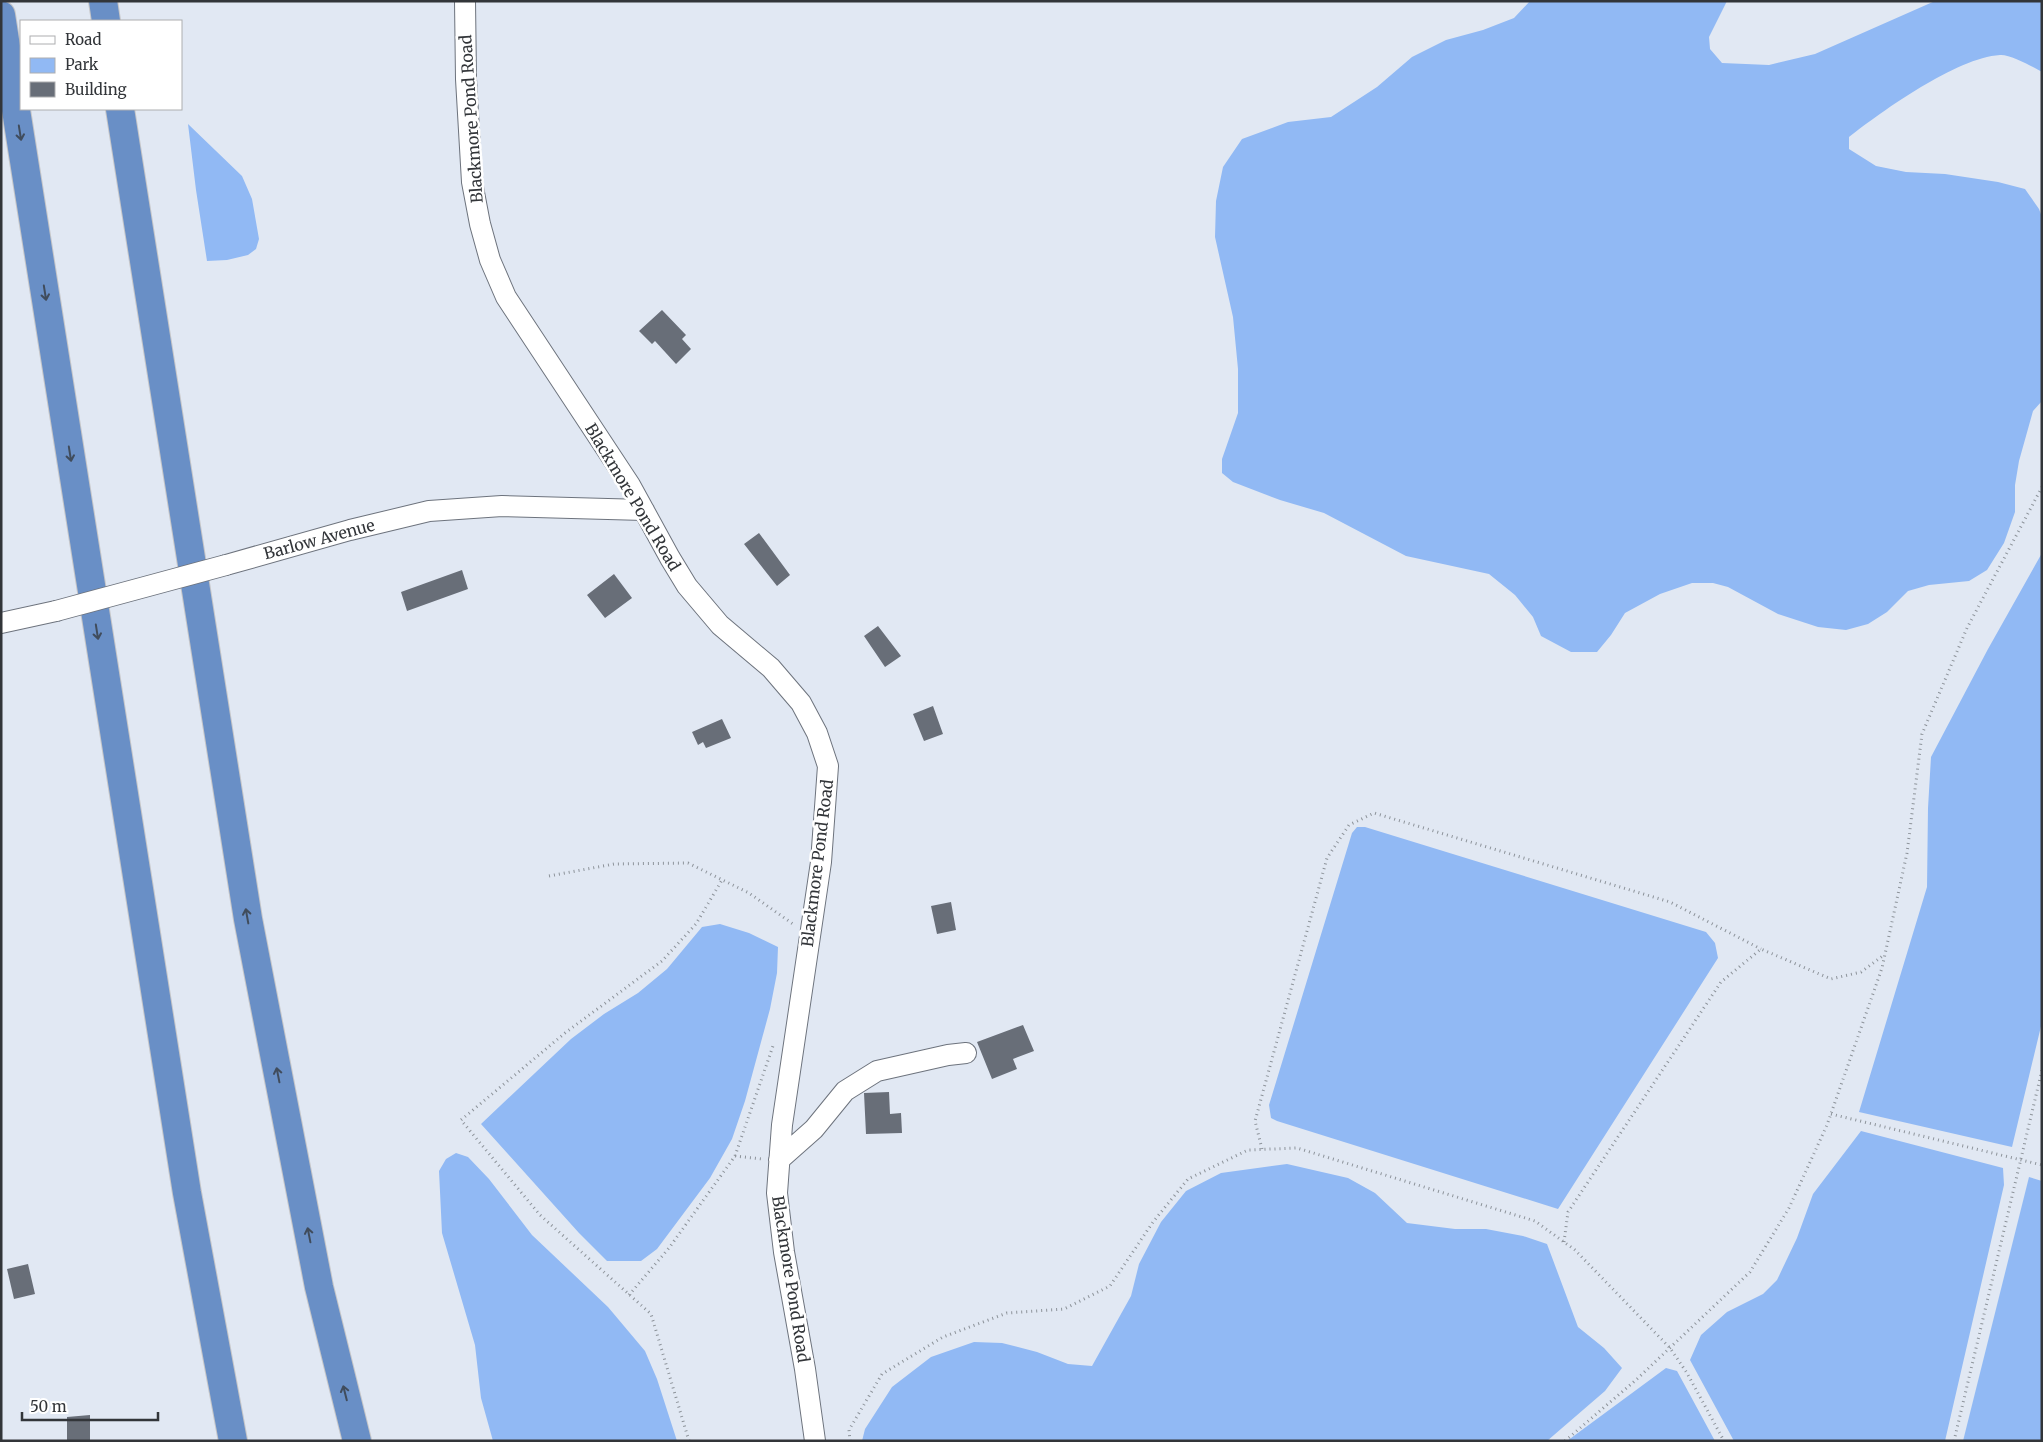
<svg xmlns="http://www.w3.org/2000/svg" width="2043" height="1442" viewBox="0 0 2043 1442" font-family="Merriweather,serif">
<style>
.green{fill:#91b9f4}
.building{fill:#686e78}
.lines{fill:none;stroke-linecap:round;stroke-linejoin:round}
.minor-casing{stroke:#6d737d;stroke-width:22}
.highway-casing{stroke:#c6c6c8;stroke-width:30}
.path{stroke:#8d939a;stroke-width:3;stroke-dasharray:1 4;stroke-linecap:butt}
.minor{stroke:#fff;stroke-width:20}
.highway{stroke:#698fc6;stroke-width:28}
.minor-bridge-casing{stroke:#6d737d;stroke-width:22;stroke-linecap:butt}
.minor-bridge{stroke:#fff;stroke-width:20}
.oneway{stroke:#404c5c}
.labels{text-anchor:middle;dominant-baseline:central;stroke-width:5;stroke-linejoin:round;paint-order:stroke}
.street-label{font-size:16px;fill:#323539;stroke:#fff}
</style>
<rect width="100%" height="100%" fill="#e1e8f3"/>
<path class="green" d="M1530 1H1727L1709 37 1710 49 1722 63 1769 65 1815 54 1935 1H2042V72C2033 67 2010 54 2000 55 1956 58 1884 110 1849 137V149L1876 166 1906 172 1945 174 1998 182 2025 189 2039 209 2042 217V401L2033 411 2019 461 2015 485V512L2004 543 1987 570 1969 581 1929 585 1908 591 1887 612 1868 624 1846 630 1818 627 1778 614 1728 587 1713 583H1692L1660 594 1625 613 1611 635 1597 652H1571L1541 636 1533 617 1515 595 1489 574 1406 556 1324 513 1280 500 1233 482 1222 473V459L1238 413V369L1233 317 1215 237 1216 201 1223 167 1242 139 1288 122 1331 117 1377 87 1412 57 1446 40 1483 30 1514 18Z
M188 124 242 176 252 199 259 239 256 249 248 255 227 260 207 261 196 190Z
M2042 553V1022L2012 1147 1859 1112 1927 887 1928 808 1931 757 1988 649Z
M1357 827H1365L1706 932 1715 943 1718 958 1558 1209 1277 1121 1271 1118 1269 1105 1352 833Z
M720 924 749 933 778 947 777 973 770 1009 745 1101 732 1139 710 1178 657 1249 641 1261H607L579 1233 481 1124 571 1039 604 1014 638 993 667 969 702 927Z
M1861 1131 2003 1168 2004 1185 1945 1441H1734L1690 1360 1701 1335 1727 1312 1763 1294 1777 1280 1797 1238 1813 1194Z
M456 1153 468 1157 489 1179 532 1235 608 1307 645 1351 657 1379 677 1441H493L481 1398 475 1345 442 1233 439 1171 446 1159Z
M1287 1164 1348 1178 1375 1193 1407 1223 1455 1229H1486L1523 1236 1547 1244 1578 1327 1604 1348 1622 1368 1605 1391 1547 1441H862L865 1429 892 1387 931 1357 974 1342 1002 1343 1037 1352 1068 1364 1092 1366 1131 1296 1139 1264 1161 1222 1186 1191 1221 1173Z
M2029 1177 2042 1181V1441H1963Z
M1666 1368 1677 1371 1715 1441H1567Z"/>
<path class="building" d="M662 310 686 335 682 339 691 349 676 364 655 341 652 344 639 331Z
M759 533 790 575 777 586 744 544Z
M462 570 468 589 407 611 401 592Z
M614 574 632 598 605 618 587 595Z
M878 626 901 656 885 667 864 636Z
M933 706 943 734 924 741 913 714Z
M722 719 731 738 706 748 703 742 698 745 692 732Z
M951 902 956 930 937 934 931 906Z
M1023 1025 1034 1051 1013 1059 1017 1069 992 1079 977 1042Z
M889 1092 890 1114 901 1113 902 1133 866 1134 864 1093Z
M28 1264 35 1294 14 1299 7 1269Z
M90 1415V1441H67V1417Z"/>
<g class="lines">
<g class="minor-casing">
<path id="minor" d="M465 1 466 79 472 182 480 224 490 260 506 297 630 485 670 558 687 586 720 625 771 668 801 703 817 733 828 766 821 862 782 1125 777 1193 784 1252 805 1369 815 1441
M226 565 350 530 429 511 502 506 644 510
M1 623 56 611
M779 1160 814 1129 845 1091 877 1071 948 1055 966 1053"/>
</g>
<g class="highway-casing">
<path id="highway" d="M103 1 106 21
M1 15 187 1193 233 1441
M120 109 248 919 319 1287 357 1441"/>
</g>
<path class="path" d="M549 876 614 864 688 863 749 893 793 924
M1831 1114 2042 1165
M1262 1149 1255 1121 1327 858 1349 825 1374 813 1670 902 1761 949
M735 1156 762 1159
M1564 1242 1568 1212 1721 982 1761 949 1831 979 1861 972 1884 955
M629 1295 669 1248 735 1156 774 1043
M689 1441 651 1314 540 1215 461 1120 565 1033 662 961 696 924 722 880
M850 1441 849 1430 882 1374 943 1337 1007 1313 1064 1309 1110 1286 1153 1222 1188 1179 1248 1150 1297 1148 1535 1221 1575 1250 1670 1348 1687 1373 1724 1441
M1565 1441 1637 1379 1750 1272 1789 1208 1827 1125 1882 968 1907 853 1922 734 1967 628 2042 487
M1954 1441 2042 1070"/>
<use href="#minor" class="minor"/>
<use href="#highway" class="highway"/>
<g class="minor-bridge-casing">
<path id="minor-bridge" d="M56 611 226 565"/>
</g>
<use href="#minor-bridge" class="minor-bridge"/>
</g>
<defs><path id="oneway-shaft" d="M-6 0H5M1.5-3L5.5 0L1.5 3" fill="none" stroke-width="1.6" stroke-linecap="round" stroke-linejoin="round" transform="scale(1.25)"/></defs>
<g class="oneway">
<use href="#oneway-shaft" transform="translate(20 133) rotate(81)"/>
<use href="#oneway-shaft" transform="translate(45 293) rotate(81)"/>
<use href="#oneway-shaft" transform="translate(70 454) rotate(81)"/>
<use href="#oneway-shaft" transform="translate(97 632) rotate(81)"/>
<use href="#oneway-shaft" transform="translate(247 916) rotate(-100)"/>
<use href="#oneway-shaft" transform="translate(278 1075) rotate(-101)"/>
<use href="#oneway-shaft" transform="translate(309 1235) rotate(-101)"/>
<use href="#oneway-shaft" transform="translate(345 1393) rotate(-104)"/>
</g>
<g class="labels">
<g class="street-label">
<text transform="translate(471 119) rotate(-94)">Blackmore Pond Road</text>
<text transform="translate(633 497) rotate(59)">Blackmore Pond Road</text>
<text transform="translate(319 539) rotate(-15)">Barlow Avenue</text>
<text transform="translate(817 863) rotate(-83)">Blackmore Pond Road</text>
<text transform="translate(791 1279) rotate(81)">Blackmore Pond Road</text>
</g>
</g>
<rect width="2043" height="1442" fill="none" stroke="#323539" stroke-width="5"/>
<rect x="20" y="20" width="162" height="90" fill="#ffffff" stroke="#adaeb0"/>
<rect x="30" y="36" width="25" height="8" fill="#ffffff" stroke="#adaeb0"/>
<text x="65" y="45" font-size="15" fill="#323539">Road</text>
<rect x="30" y="58" width="25" height="15" fill="#91b9f4" stroke="#adaeb0"/>
<text x="65" y="70" font-size="15" fill="#323539">Park</text>
<rect x="30" y="82" width="25" height="15" fill="#686e78" stroke="#adaeb0"/>
<text x="65" y="95" font-size="15" fill="#323539">Building</text>
<path d="M22 1412v8h136v-8" fill="none" stroke="#323539" stroke-width="2.5"/>
<text x="30" y="1412" font-size="15" fill="#323539" stroke="#ffffff" stroke-width="4" paint-order="stroke">50 m</text>
</svg>
